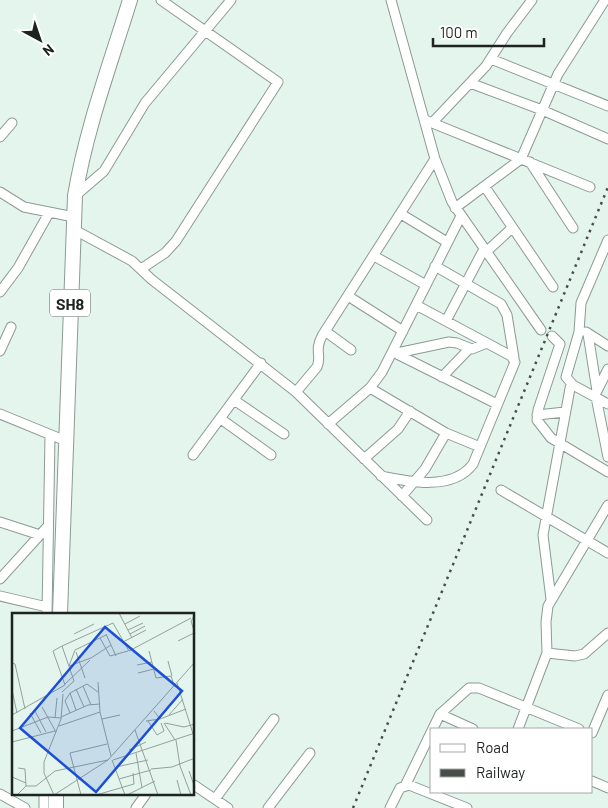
<svg xmlns="http://www.w3.org/2000/svg" width="608" height="808" viewBox="0 0 608 808" font-family="Barlow,sans-serif">
<style>
.lines{fill:none;stroke-linecap:round;stroke-linejoin:round}
.minor-casing{stroke:#8b9b93;stroke-width:11}
.primary-casing{stroke:#8b9b93;stroke-width:16}
.minor{stroke:#fff;stroke-width:9}
.primary{stroke:#fff;stroke-width:14}
.rail{stroke:#464e4a;stroke-width:2.5;stroke-dasharray:2.5 5;stroke-linecap:butt}
.labels{text-anchor:middle;dominant-baseline:central;stroke-width:4.5;stroke-linejoin:round;paint-order:stroke}
.shield{fill:#fff;stroke:#616563;stroke-width:1}
.shield-label{font-size:16px;font-weight:bold;fill:#1d2320}
.inset-road{fill:none;stroke:#94a19b;stroke-width:1}
.view{fill:#1d4ed8;fill-opacity:0.15;stroke:#1d4ed8;stroke-width:2.5}
.inset-edge{fill:none;stroke:#1d2320;stroke-width:2.5}
</style>
<rect width="100%" height="100%" fill="#e4f5ed"/>
<g class="lines">
<g class="minor-casing">
<path id="minor" d="M391 0 435 159 452 202 541 330
M491 59 608 106
M470 83 542 110 608 139
M425 120 590 187
M432 123 486 66 507 33 532 0
M0 137 12 123
M530 162 573 228
M485 187 553 287
M0 192 24 207 74 217
M75 196 104 171 145 103 231 0
M455 208 521 159 558 74 605 0
M401 214 447 242
M73 229 132 261 151 279 296 392 427 520
M608 240 581 303 579 332 566 377 573 385 608 404
M486 252 512 228
M374 256 426 285
M435 266 501 304 507 315 514 358
M141 269 165 253 176 241 278 82 161 0
M0 292 18 268 49 213
M348 296 403 331
M446 321 484 249
M325 331 351 350
M586 332 608 346
M588 334 597 391
M552 336 560 344 538 410 537 420 551 438 608 472
M0 351 11 327
M393 352 497 404
M397 353 449 342 457 343 472 349 487 343
M442 377 469 349
M370 388 446 433 480 447
M597 391 608 369
M296 392 317 367C322 356 314 351 322 336L435 159
M596 397 608 457
M234 400 284 434
M0 414 66 441
M537 415 565 412
M221 419 271 455
M328 424 370 388 382 372 461 216
M193 455 261 363
M364 459 398 429 410 411
M381 476C409 482 453 491 473 464L515 362 511 356 416 305
M501 490 608 553
M402 496 425 469 446 433
M0 522 40 535
M0 579 48 526
M0 596 47 607
M551 599 543 535 571 383
M47 614 50 435
M547 653 575 656 584 654 608 633
M440 714 473 729
M518 729 547 653 546 622 548 606 608 505
M592 733 608 695
M592 781 608 788
M194 785 228 808
M405 786 440 714 469 688H479L579 729
M0 794 25 808
M215 799 274 719
M44 808V794
M136 808 146 794
M268 808 310 753
M390 808 400 788 409 785 467 808"/>
</g>
<g class="primary-casing">
<path id="primary" d="M60 614 75 196C86 129 110 65 130 0
M56 808V794"/>
</g>
<use href="#minor" class="minor"/>
<use href="#primary" class="primary"/>
<path class="rail" d="M353 808 608 187"/>
</g>
<g class="labels">
<rect class="shield" x="50" y="289.5" width="40" height="27" rx="4"/>
<g class="shield-label">
<text x="70" y="303">SH8</text>
</g>
</g>
<g transform="translate(12 613)">
<rect width="182" height="182" fill="#e4f5ed"/>
<path class="inset-road" d="M107 0 120 25M183 2 179 8 183 21M113 11 128 3M116 17 131 10M62 21 82 11M94 21 104 43M118 21 133 13M88 25 98 43 116 38M166 28 182 20M111 29 134 17M137 38 144 65 159 63 162 72M64 39 73 65M156 48 160 63M0 50 3 51 13 96M125 52 140 49M57 53 63 37 94 22M57 53 79 45 99 32M126 60 142 56M86 69 88 99 99 143M165 70 183 127M53 71 78 47M71 73 79 92M64 76 72 94M0 77 5 100M50 79 62 68 50 33 101 10 117 38 179 5M58 80 53 88 58 100M30 94 44 119M64 97 58 80 75 71 86 79M23 98 34 119M18 100 29 120M0 102 53 72 41 38 50 33M157 102 171 86M49 104 76 92 88 91M43 105 45 85M90 106 108 102M148 106 174 96M134 108 148 106 142 98M136 108 145 122 152 118 149 110M152 110 163 127M153 110 172 114 183 111M47 113 88 99M123 117 146 182M0 118 36 104 49 105M164 127 168 153 179 182M0 129 43 118M117 137 134 129M124 140 130 175M100 147 113 182M101 147 183 120M104 154 136 147M139 156 160 154 183 145M177 158 183 175M0 164 14 170M107 166 139 157M165 167 169 182M14 173H24L43 158 96 147M5 182 14 173 13 156 6 155M42 182 32 160V149L49 106 51 81M42 182 96 147 183 49M69 182 58 140 95 131M84 182 122 171 121 160M115 182 143 168"/>
<path class="view" d="M93 14 170 78 84 179 8 115Z"/>
<rect width="182" height="182" class="inset-edge"/>
</g>
<rect x="430" y="728" width="162" height="65" fill="#ffffff" stroke="#a5a7a6"/>
<rect x="440" y="744" width="25" height="8" fill="#ffffff" stroke="#a5a7a6"/>
<text x="476" y="753" font-size="15" fill="#1d2320">Road</text>
<rect x="440" y="769" width="25" height="8" fill="#464e4a" stroke="#a5a7a6"/>
<text x="476" y="778" font-size="15" fill="#1d2320">Railway</text>
<g transform="translate(40 40) rotate(140)" stroke="#ffffff" stroke-width="4" paint-order="stroke">
<path d="M0-4L9 19L0 12L-9 19Z" fill="#1d2320"/>
<text y="-8" font-size="14" font-weight="bold" text-anchor="middle" fill="#1d2320">N</text>
</g>
<path d="M433 38v8h111v-8" fill="none" stroke="#1d2320" stroke-width="2.5"/>
<text x="440" y="38" font-size="15" fill="#1d2320" stroke="#ffffff" stroke-width="4" paint-order="stroke">100 m</text>
</svg>
